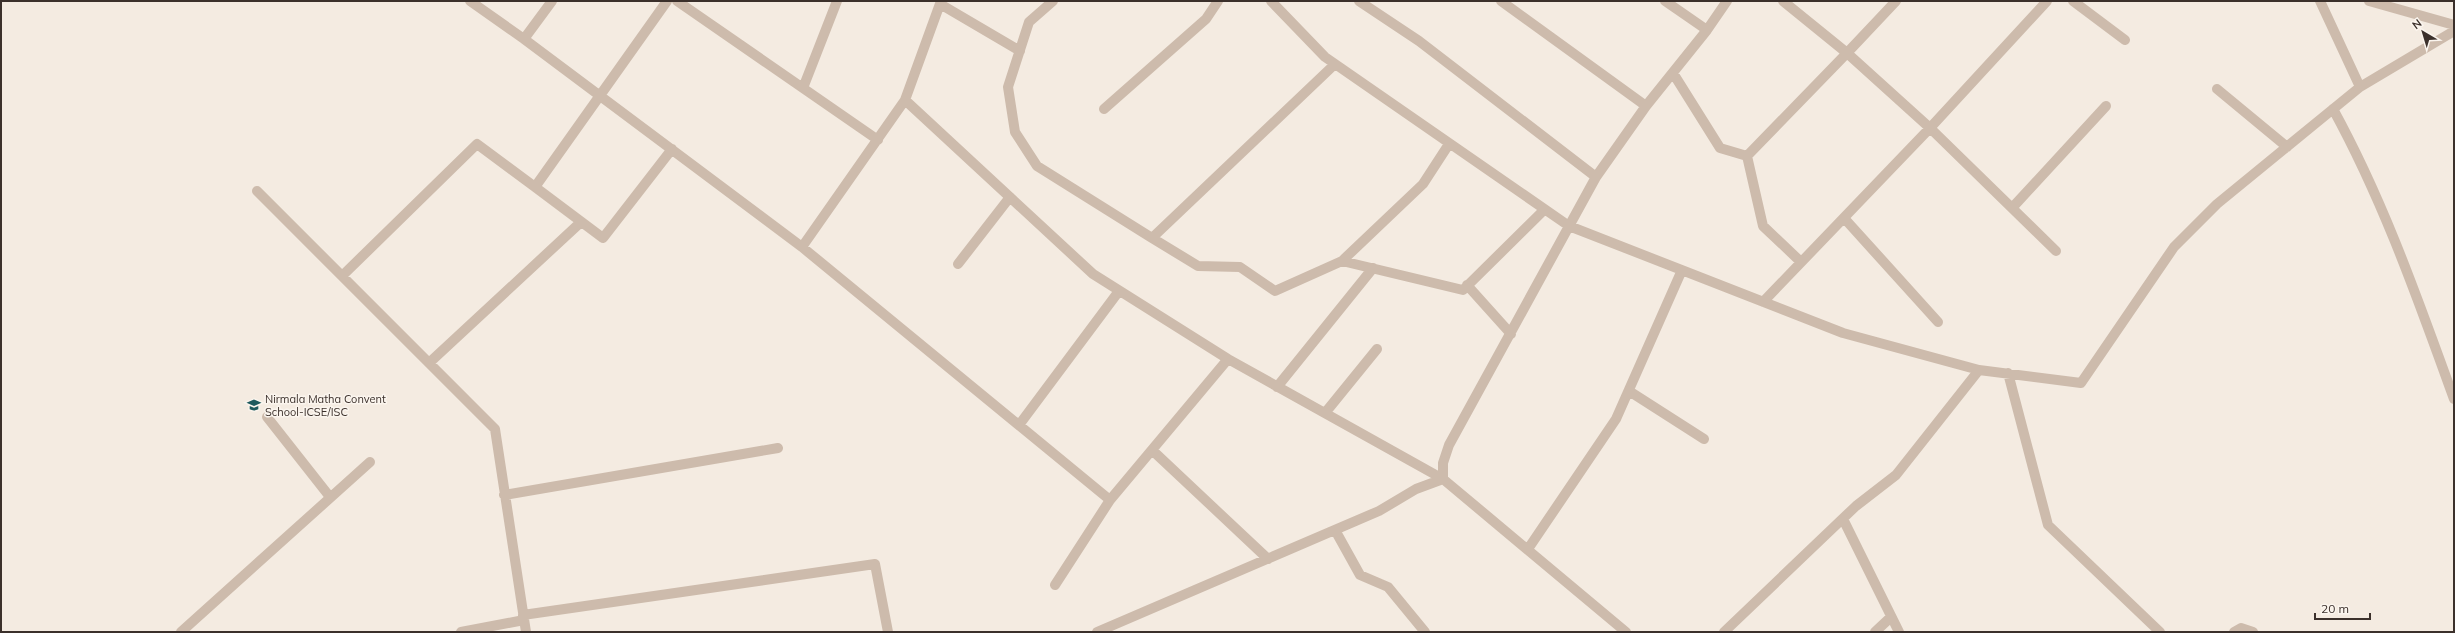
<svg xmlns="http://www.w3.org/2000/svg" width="2455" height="633" viewBox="0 0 2455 633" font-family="Mulish,sans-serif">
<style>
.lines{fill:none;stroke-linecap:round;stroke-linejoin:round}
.minor{stroke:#cdbbac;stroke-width:10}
.labels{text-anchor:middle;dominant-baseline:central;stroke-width:3;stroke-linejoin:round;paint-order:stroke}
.poi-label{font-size:11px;fill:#3b302b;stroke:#fbf5ee;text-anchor:start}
</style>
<rect width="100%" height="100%" fill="#f4ebe1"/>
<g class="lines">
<path class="minor" d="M470 1 524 39
M552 1 524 39 802 247 1110 500 1228 359
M667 1 535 187 603 238 672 149
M677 1 878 140
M941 1 905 100 1093 274 1228 359 1443 479
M1053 1 1029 22 1008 87 1015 132 1037 166 1152 238
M1271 1 1325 57 1569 226 1843 333 1979 370
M1359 1 1419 41 1596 177
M1501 1 1646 106
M1665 1 1707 30
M1896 1 1847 53 1930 128 2056 251
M2073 1 2125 40
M2320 1 2360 87
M2369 1 2454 25
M940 4 1020 51
M1335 64 1152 238 1198 266 1240 267 1275 291 1342 261 1463 290 1544 210
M1673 73 1720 148 1747 156 1763 226 1801 262
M803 88 837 1
M2217 89 2287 147
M1104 109 1206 19 1218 1
M2333 109C2384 202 2418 300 2454 399
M1747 156 1847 53 1783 1
M257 191 495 429 526 632
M2012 208 2106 106
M1844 218 1938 322
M802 247 905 100
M1342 261 1423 184 1449 144
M958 264 1010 197
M342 276 477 144 535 187
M1467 285 1511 334
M1763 302 1930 128 2047 1
M429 363 581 222
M2008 373 2048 525 2160 632
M1277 387 1373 268
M1629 391 1704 439
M1325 413 1377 349
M267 417 330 497
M1019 425 1119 291
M1152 450 1268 559
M504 495 778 448
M1843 519 1899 632
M1335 530 1360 575 1388 587 1425 632
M1528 549 1616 419 1682 270
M1055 585 1110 500
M523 615 875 564 888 632
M181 632 370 462
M461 632 524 620
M1097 632 1379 511 1416 489 1443 479
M1626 632 1443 479V463L1449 445 1596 177 1646 106 1707 30 1727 1
M1724 632 1856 506 1896 475 1979 370 2081 383 2174 247 2217 204 2360 87 2454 31
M1875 632 1891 617
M2234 632 2241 628 2253 632"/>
</g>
<defs>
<g id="school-bare" transform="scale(1.08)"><path d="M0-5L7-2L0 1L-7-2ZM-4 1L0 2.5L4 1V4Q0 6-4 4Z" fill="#1f5a5e" stroke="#fbf5ee" stroke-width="2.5" paint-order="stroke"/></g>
</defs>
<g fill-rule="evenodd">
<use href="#school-bare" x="254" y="405"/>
</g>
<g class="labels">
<g class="poi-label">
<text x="265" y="399">Nirmala Matha Convent<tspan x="265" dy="13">School-ICSE/ISC</tspan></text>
</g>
</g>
<rect width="2455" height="633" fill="none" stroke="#3b302b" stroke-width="4"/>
<g transform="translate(2423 32) rotate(322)" stroke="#fbf5ee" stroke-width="3" paint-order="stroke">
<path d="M0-3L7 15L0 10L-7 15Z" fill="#3b302b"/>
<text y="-6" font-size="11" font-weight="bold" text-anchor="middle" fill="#3b302b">N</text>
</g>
<path d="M2315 613v6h55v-6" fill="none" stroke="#3b302b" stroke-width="2"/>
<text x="2321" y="613" font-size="12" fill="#3b302b" stroke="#fbf5ee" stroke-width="3" paint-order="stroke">20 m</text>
</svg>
